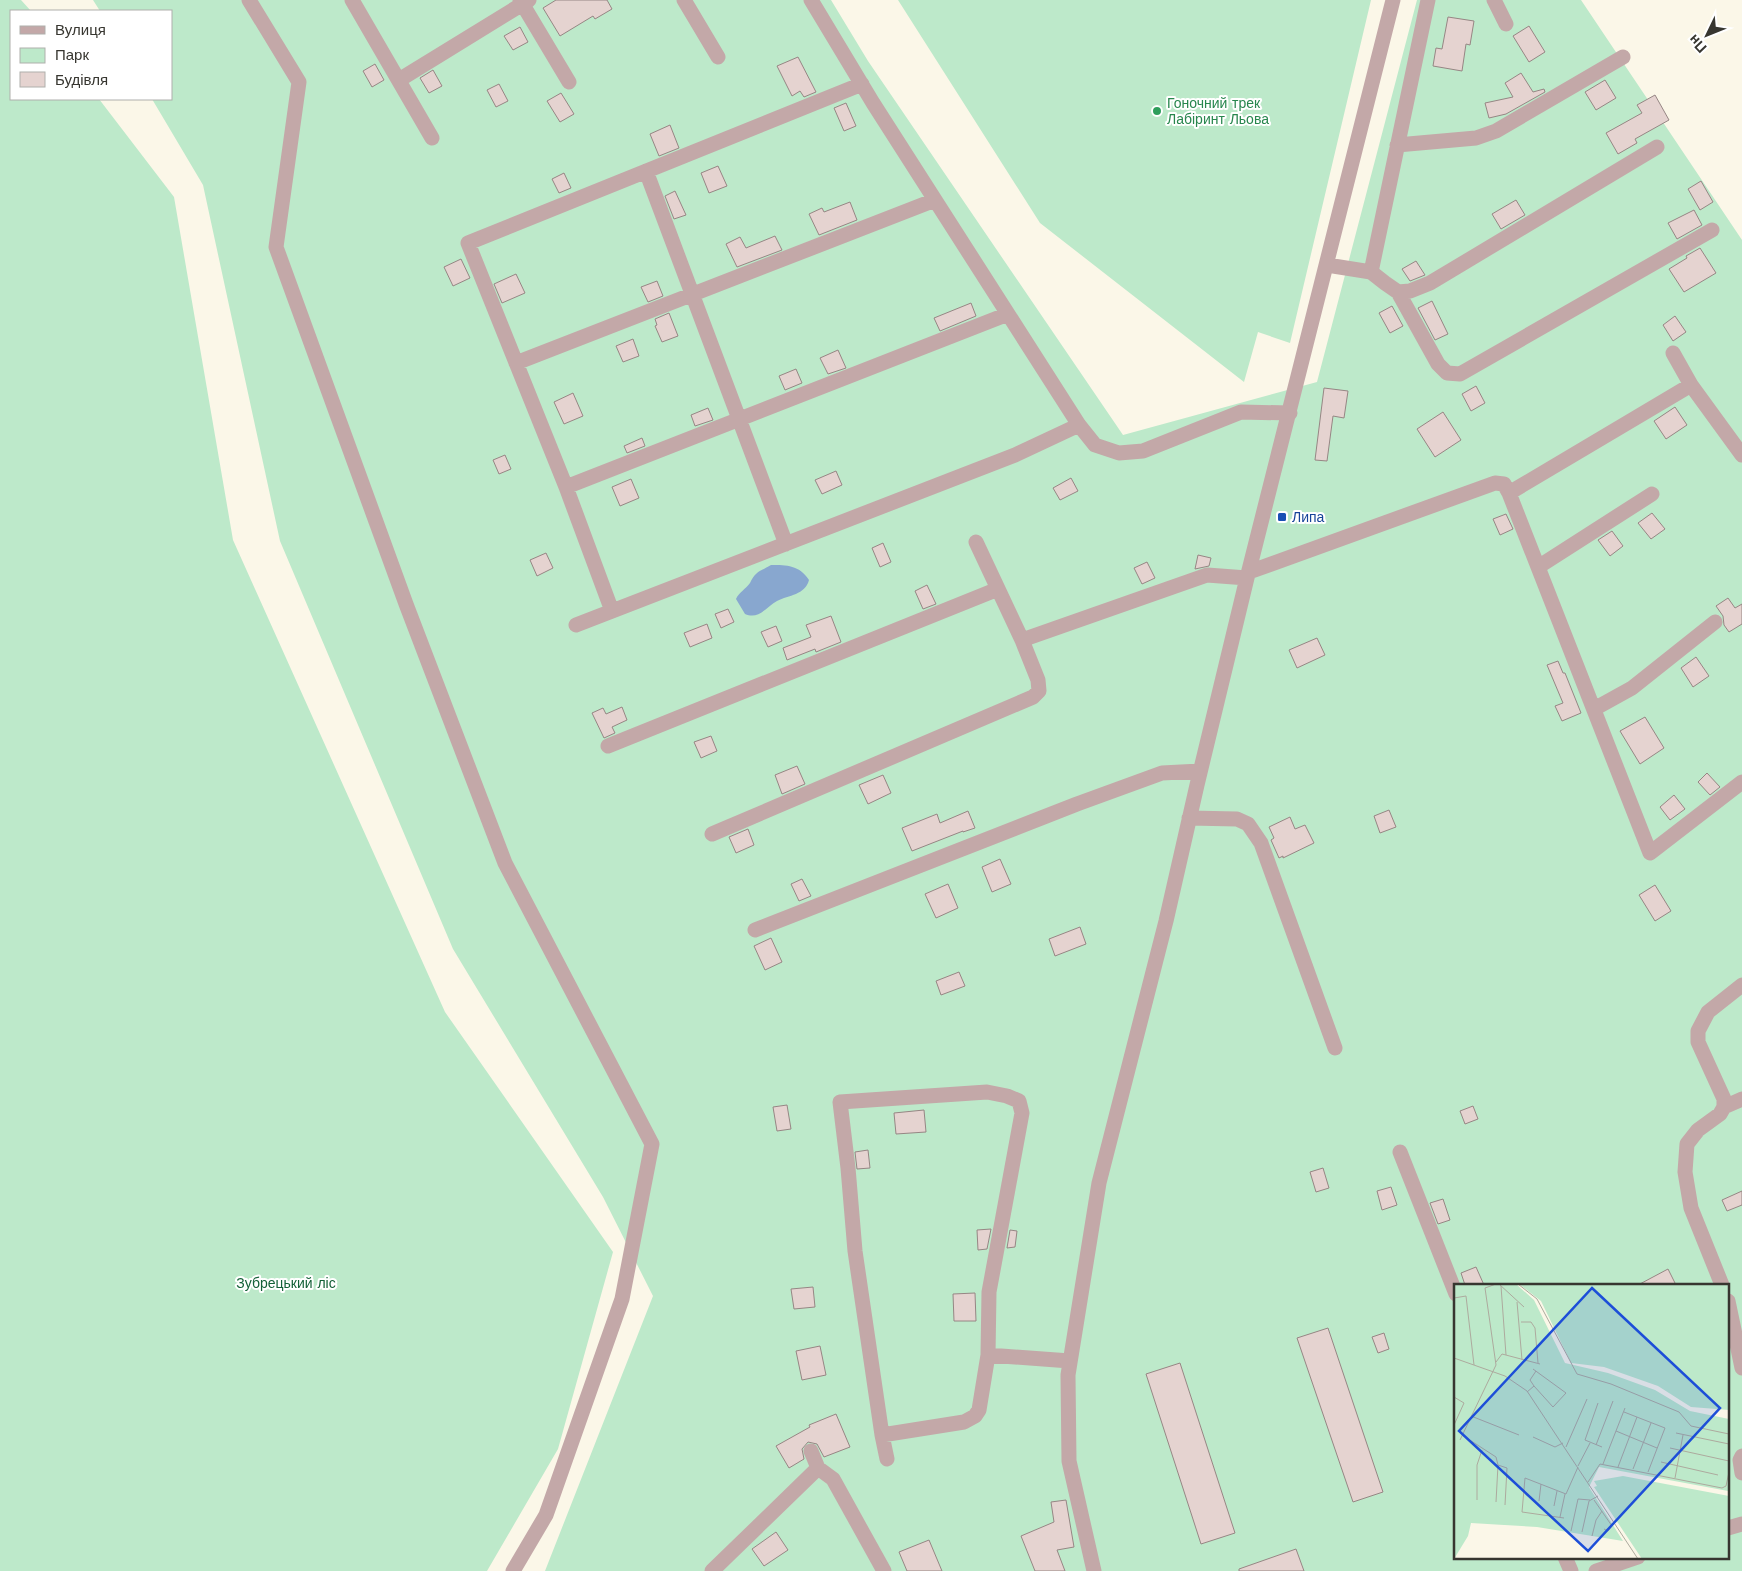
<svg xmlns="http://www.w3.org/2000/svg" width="1742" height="1571" viewBox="0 0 1742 1571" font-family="'Work Sans',sans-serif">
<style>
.green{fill:#bde9ca;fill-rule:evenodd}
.water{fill:#88a7cf}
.building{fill:#e5d3d0;stroke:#968684}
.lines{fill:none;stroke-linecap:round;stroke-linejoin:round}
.minor{stroke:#c3a8a8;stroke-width:15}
.leisure-dot{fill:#2e9e5b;stroke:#fff;stroke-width:2}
.transit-dot{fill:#1a4fb4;stroke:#fff;stroke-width:2}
.labels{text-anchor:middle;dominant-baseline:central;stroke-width:4;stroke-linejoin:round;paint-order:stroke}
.leisure-label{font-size:14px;fill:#27864d;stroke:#fff;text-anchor:start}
.transit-label{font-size:14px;fill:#164399;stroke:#fff;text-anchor:start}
.park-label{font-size:14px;fill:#136037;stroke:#fff}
.inset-road{fill:none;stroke:#adaa9e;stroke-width:1}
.view{fill:#1d4ed8;fill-opacity:0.15;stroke:#1d4ed8;stroke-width:2.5}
.inset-edge{fill:none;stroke:#373630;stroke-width:2.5}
</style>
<rect width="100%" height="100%" fill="#fbf7e8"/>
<path class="green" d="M0 0H21L31 11H11V99H99L174 197 233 540 445 1012 613 1252 558 1449 487 1571H0Z
M93 0H831L868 61 1123 435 1317 382 1417 0H1581L1742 240V1571H545L653 1296 603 1197 453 949 280 541 203 185 152 99H171V11H100ZM1456 1285H1728V1557H1456Z
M898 0H1371L1290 343 1258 332 1244 382 1040 223Z"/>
<path class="water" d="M771 565C787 565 799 565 809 580 805 595 789 595 777 601 766 607 759 620 745 614L736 599C739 592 746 589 750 583 756 571 759 572 771 565Z"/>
<path class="building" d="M556 0H607L612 9 595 19 593 16 560 36 543 8Z
M1448 17 1474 21 1470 45 1466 44 1462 71 1433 66 1436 48 1442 49Z
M1529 26 1545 52 1529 62 1513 36Z
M520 27 528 42 513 50 504 36Z
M798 57 816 92 804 97 800 91 792 96 777 66Z
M375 64 384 80 372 87 363 71Z
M433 70 442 86 429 93 420 78Z
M1521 73 1533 92 1544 89 1545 92 1506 114 1489 118 1485 103 1513 97 1505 83Z
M1605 80 1616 98 1596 110 1585 92Z
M499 84 508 101 496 107 487 90Z
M561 93 574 114 560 122 547 101Z
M1655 95 1669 120 1635 139 1637 143 1618 154 1606 133 1642 113 1637 105Z
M846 103 856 126 844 131 834 108Z
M670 125 679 148 659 156 650 134Z
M718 166 727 186 709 193 701 173Z
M564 173 571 188 559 193 552 179Z
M1701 181 1713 202 1700 210 1688 189Z
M675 191 686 215 674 219 665 196Z
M1516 200 1525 215 1501 229 1492 214Z
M850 202 857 220 819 235 809 214 822 208 824 212Z
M1694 210 1702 225 1677 239 1668 223Z
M775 236 782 250 737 267 726 244 740 237 746 248Z
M1700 248 1716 273 1684 292 1669 269 1687 258 1686 256Z
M461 259 470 278 453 286 444 267Z
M1416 261 1425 275 1410 281 1402 269Z
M516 274 525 293 502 303 494 284Z
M657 281 663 296 648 302 641 287Z
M1432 301 1448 334 1435 340 1418 308Z
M971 303 976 316 940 331 934 318Z
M1392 306 1403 326 1390 333 1379 313Z
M669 313 678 336 662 342 655 326 657 325 655 319Z
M1675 316 1686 332 1673 341 1663 325Z
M633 339 639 356 623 362 616 346Z
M838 350 846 368 828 374 820 358Z
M796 369 802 383 785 390 779 376Z
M1476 386 1485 403 1471 411 1462 394Z
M1324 388 1348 391 1344 418 1333 416 1327 461 1315 460Z
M573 393 583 416 564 424 554 402Z
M1675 407 1687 425 1666 439 1654 421Z
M708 408 713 420 695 426 691 415Z
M1443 412 1461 440 1435 457 1417 429Z
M642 438 645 446 627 453 624 446Z
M505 455 511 469 499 474 493 460Z
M836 471 842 485 822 494 815 480Z
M1071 478 1078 491 1060 500 1053 488Z
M631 479 639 498 620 506 612 487Z
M1652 513 1665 529 1651 539 1638 523Z
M1506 514 1513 529 1500 535 1493 519Z
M1612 531 1623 546 1610 556 1598 540Z
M883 543 891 562 880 567 872 548Z
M546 553 553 568 537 576 530 560Z
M1198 555 1211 558 1209 566 1195 569Z
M1147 562 1155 578 1142 584 1134 568Z
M927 585 936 604 923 609 915 591Z
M1728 598 1735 608 1742 604V624L1729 632 1724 625 1723 616 1716 606Z
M728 609 734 622 721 628 715 614Z
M831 616 841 642 816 652 815 649 787 660 783 648 811 637 806 625Z
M707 624 712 638 690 647 684 633Z
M776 626 782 641 768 647 761 632Z
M1317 638 1325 655 1297 668 1289 650Z
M1696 657 1709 676 1693 687 1681 668Z
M1558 661 1563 673H1565L1581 713 1562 721 1555 706 1563 703 1547 665Z
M622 707 627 720 612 727 615 733 604 738 592 713 603 708 606 714Z
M1645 717 1664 748 1640 764 1620 731Z
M711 736 717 751 701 758 694 742Z
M797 766 805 784 782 794 775 775Z
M1707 773 1720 787 1710 795 1698 782Z
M883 775 891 793 868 804 859 785Z
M1674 795 1685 809 1670 820 1660 807Z
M1389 810 1396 827 1380 833 1374 816Z
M968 811 975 828 963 832V831L912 851 902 828 937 814 940 823Z
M1290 817 1295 829 1305 825 1314 843 1283 858V856L1279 858 1271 840 1274 838 1269 827Z
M748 829 754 845 736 853 729 837Z
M1000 859 1011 884 992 892 982 867Z
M802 879 811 896 799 901 791 884Z
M948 884 958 908 936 918 925 894Z
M1655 885 1671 911 1655 921 1639 895Z
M1080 927 1086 944 1055 956 1049 939Z
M771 938 782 962 765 970 754 946Z
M959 972 965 986 941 995 936 981Z
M787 1105 791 1129 777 1131 773 1107Z
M1473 1106 1478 1119 1465 1124 1460 1111Z
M924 1110 926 1132 896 1134 894 1113Z
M868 1150 870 1168 857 1169 855 1152Z
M1323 1168 1329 1188 1316 1192 1310 1172Z
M1391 1187 1397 1205 1382 1210 1377 1191Z
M1742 1191V1205L1727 1211 1722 1200Z
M1443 1199 1450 1220 1438 1224 1430 1203Z
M991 1229 987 1249 978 1250 977 1230Z
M1010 1230 1017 1231 1015 1247 1007 1248Z
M1476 1267 1484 1285H1465L1461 1273Z
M1668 1269 1676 1285H1638Z
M813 1287 815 1307 794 1309 791 1289Z
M975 1293 976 1321H954L953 1294Z
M1328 1328 1383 1492 1353 1502 1297 1338Z
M1384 1333 1389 1349 1378 1353 1372 1337Z
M820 1346 826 1375 802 1380 796 1351Z
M1180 1363 1235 1533 1201 1544 1146 1374Z
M836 1414 850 1447 824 1457 817 1444 808 1442 802 1449 804 1459 789 1468 776 1446 810 1427 809 1425Z
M1066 1500 1074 1547 1057 1550 1065 1571H1035L1021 1536 1054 1522 1051 1502Z
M776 1532 788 1550 764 1566 752 1549Z
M929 1540 942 1571H907L899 1552Z
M1296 1549 1304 1571H1239V1569Z"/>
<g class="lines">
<path class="minor" d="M249 0 299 82 276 247 406 604 505 863 652 1144 622 1299 546 1515 513 1571
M352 0 432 138
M520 0 569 82
M684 0 718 57
M811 0 873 103 1079 425 1095 445 1119 453 1143 451 1241 412 1290 413
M1494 0 1506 24
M399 80 529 0
M1397 145 1476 138 1496 131 1623 57
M646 171 786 544
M1327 265 1371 272 1385 283 1398 292 1410 291 1430 283 1657 147
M1371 272 1428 0
M1398 292 1438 364 1447 373 1460 374 1712 230
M1673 353 1691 385 1742 455
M516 363 935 200
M566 487 1008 314
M1509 493 1691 385
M1538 567 1652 494
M1249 572 1495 483 1504 484 1509 493 1650 853 1742 782
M612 611 566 487 468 243 862 84
M576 625 1015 455 1079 425
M1022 640 1207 575 1247 578
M1594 709 1632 688 1715 622
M608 746 998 589
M1189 818 1237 819 1248 824 1261 843 1335 1048
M712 834 1033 697 1039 691 1038 680 1022 640 976 542
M755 930 1077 804 1162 773 1200 771
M1724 1107 1742 1099
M1400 1152 1456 1294
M1722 1285 1691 1208 1685 1172 1687 1144 1698 1130 1720 1114 1724 1107V1099L1698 1042V1031L1708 1012 1742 985
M1728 1301 1742 1368
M882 1435 964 1422 975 1416 979 1410 988 1355
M811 1451 818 1468 833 1479 884 1571
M1742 1456 1740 1460 1742 1473
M887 1459 882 1435 855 1251 848 1168 840 1102 987 1092 1007 1096 1019 1101 1022 1113 989 1292 988 1355 1070 1361
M1728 1528 1742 1524
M1565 1557 1571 1571
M712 1571 818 1468
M1094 1571 1069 1461 1068 1375 1099 1183 1166 921 1197 785 1247 578 1393 0
M1596 1571 1638 1557"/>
</g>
<circle class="leisure-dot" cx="1157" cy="111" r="5"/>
<rect class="transit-dot" x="1277" y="512" width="10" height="10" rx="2.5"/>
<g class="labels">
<g class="leisure-label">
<text x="1167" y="103">Гоночний трек<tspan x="1167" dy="16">Лабіринт Льова</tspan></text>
</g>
<g class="transit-label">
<text x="1292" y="517">Липа</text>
</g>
<g class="park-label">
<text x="286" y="1283">Зубрецький ліс</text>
</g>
</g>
<g transform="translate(1454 1284)">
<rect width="275" height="275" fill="#fbf7e8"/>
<path d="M0 0H62L80 16 111 79 154 89 201 106 236 127 275 135 274 207 145 183 135 203 169 257 83 243 17 239 14 252 0 275ZM65 0H275V126L237 123 204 102 150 83 117 79 87 17ZM169 192 275 212V275H188L140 203 143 202 140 197Z" fill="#bde9ca"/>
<path class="inset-road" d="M45 0 70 23M64 0 83 15 123 90 157 100 225 128 237 142 275 150M47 2 52 71M0 14 12 12 20 81M63 18 68 76M67 38H77L81 44 84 79M0 74 51 92 73 107 184 275M42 78 48 70 86 80M80 102 76 96 82 87M73 108 80 102 99 123 112 109 79 85M0 113 10 119 0 141M144 119 131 156 148 163M170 128 211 144 194 188M17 132 65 151M162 147 203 164M222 149 275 160M8 151 42 173 44 181 53 184 51 221M79 153 101 163 109 159M6 156 42 81 31 4 42 0M142 161 159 117M112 163 133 115M216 164 275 177M207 178 264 191M149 180 171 124M124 182 136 159M164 183 183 133M179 185 197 139M221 194 229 151M134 198 146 180 268 204 272 202 275 188M23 216V181L28 166M140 216 158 242 154 247 150 245M85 217 87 200M42 218 44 181M100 222 103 207M106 233 111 210M110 234 68 228 71 194 112 210 124 183M117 247 124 215 136 216M128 248 135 217 144 212M138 252 142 236 148 227"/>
<path class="view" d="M138 4 266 124 134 267 5 147Z"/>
<rect width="275" height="275" class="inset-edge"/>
</g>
<rect x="10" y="10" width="162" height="90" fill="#ffffff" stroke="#afafac"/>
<rect x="20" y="26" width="25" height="8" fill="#c3a8a8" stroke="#afafac"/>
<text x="55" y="35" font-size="15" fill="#373630">Вулиця</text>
<rect x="20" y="48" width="25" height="15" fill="#bde9ca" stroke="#afafac"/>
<text x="55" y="60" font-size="15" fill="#373630">Парк</text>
<rect x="20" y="72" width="25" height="15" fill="#e5d3d0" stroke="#afafac"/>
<text x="55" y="85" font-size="15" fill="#373630">Будівля</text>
<g transform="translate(1707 35) rotate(227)" stroke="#ffffff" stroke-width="4" paint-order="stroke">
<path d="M0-4L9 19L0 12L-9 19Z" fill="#373630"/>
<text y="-8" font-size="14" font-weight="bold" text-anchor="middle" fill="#373630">Пн</text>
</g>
</svg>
